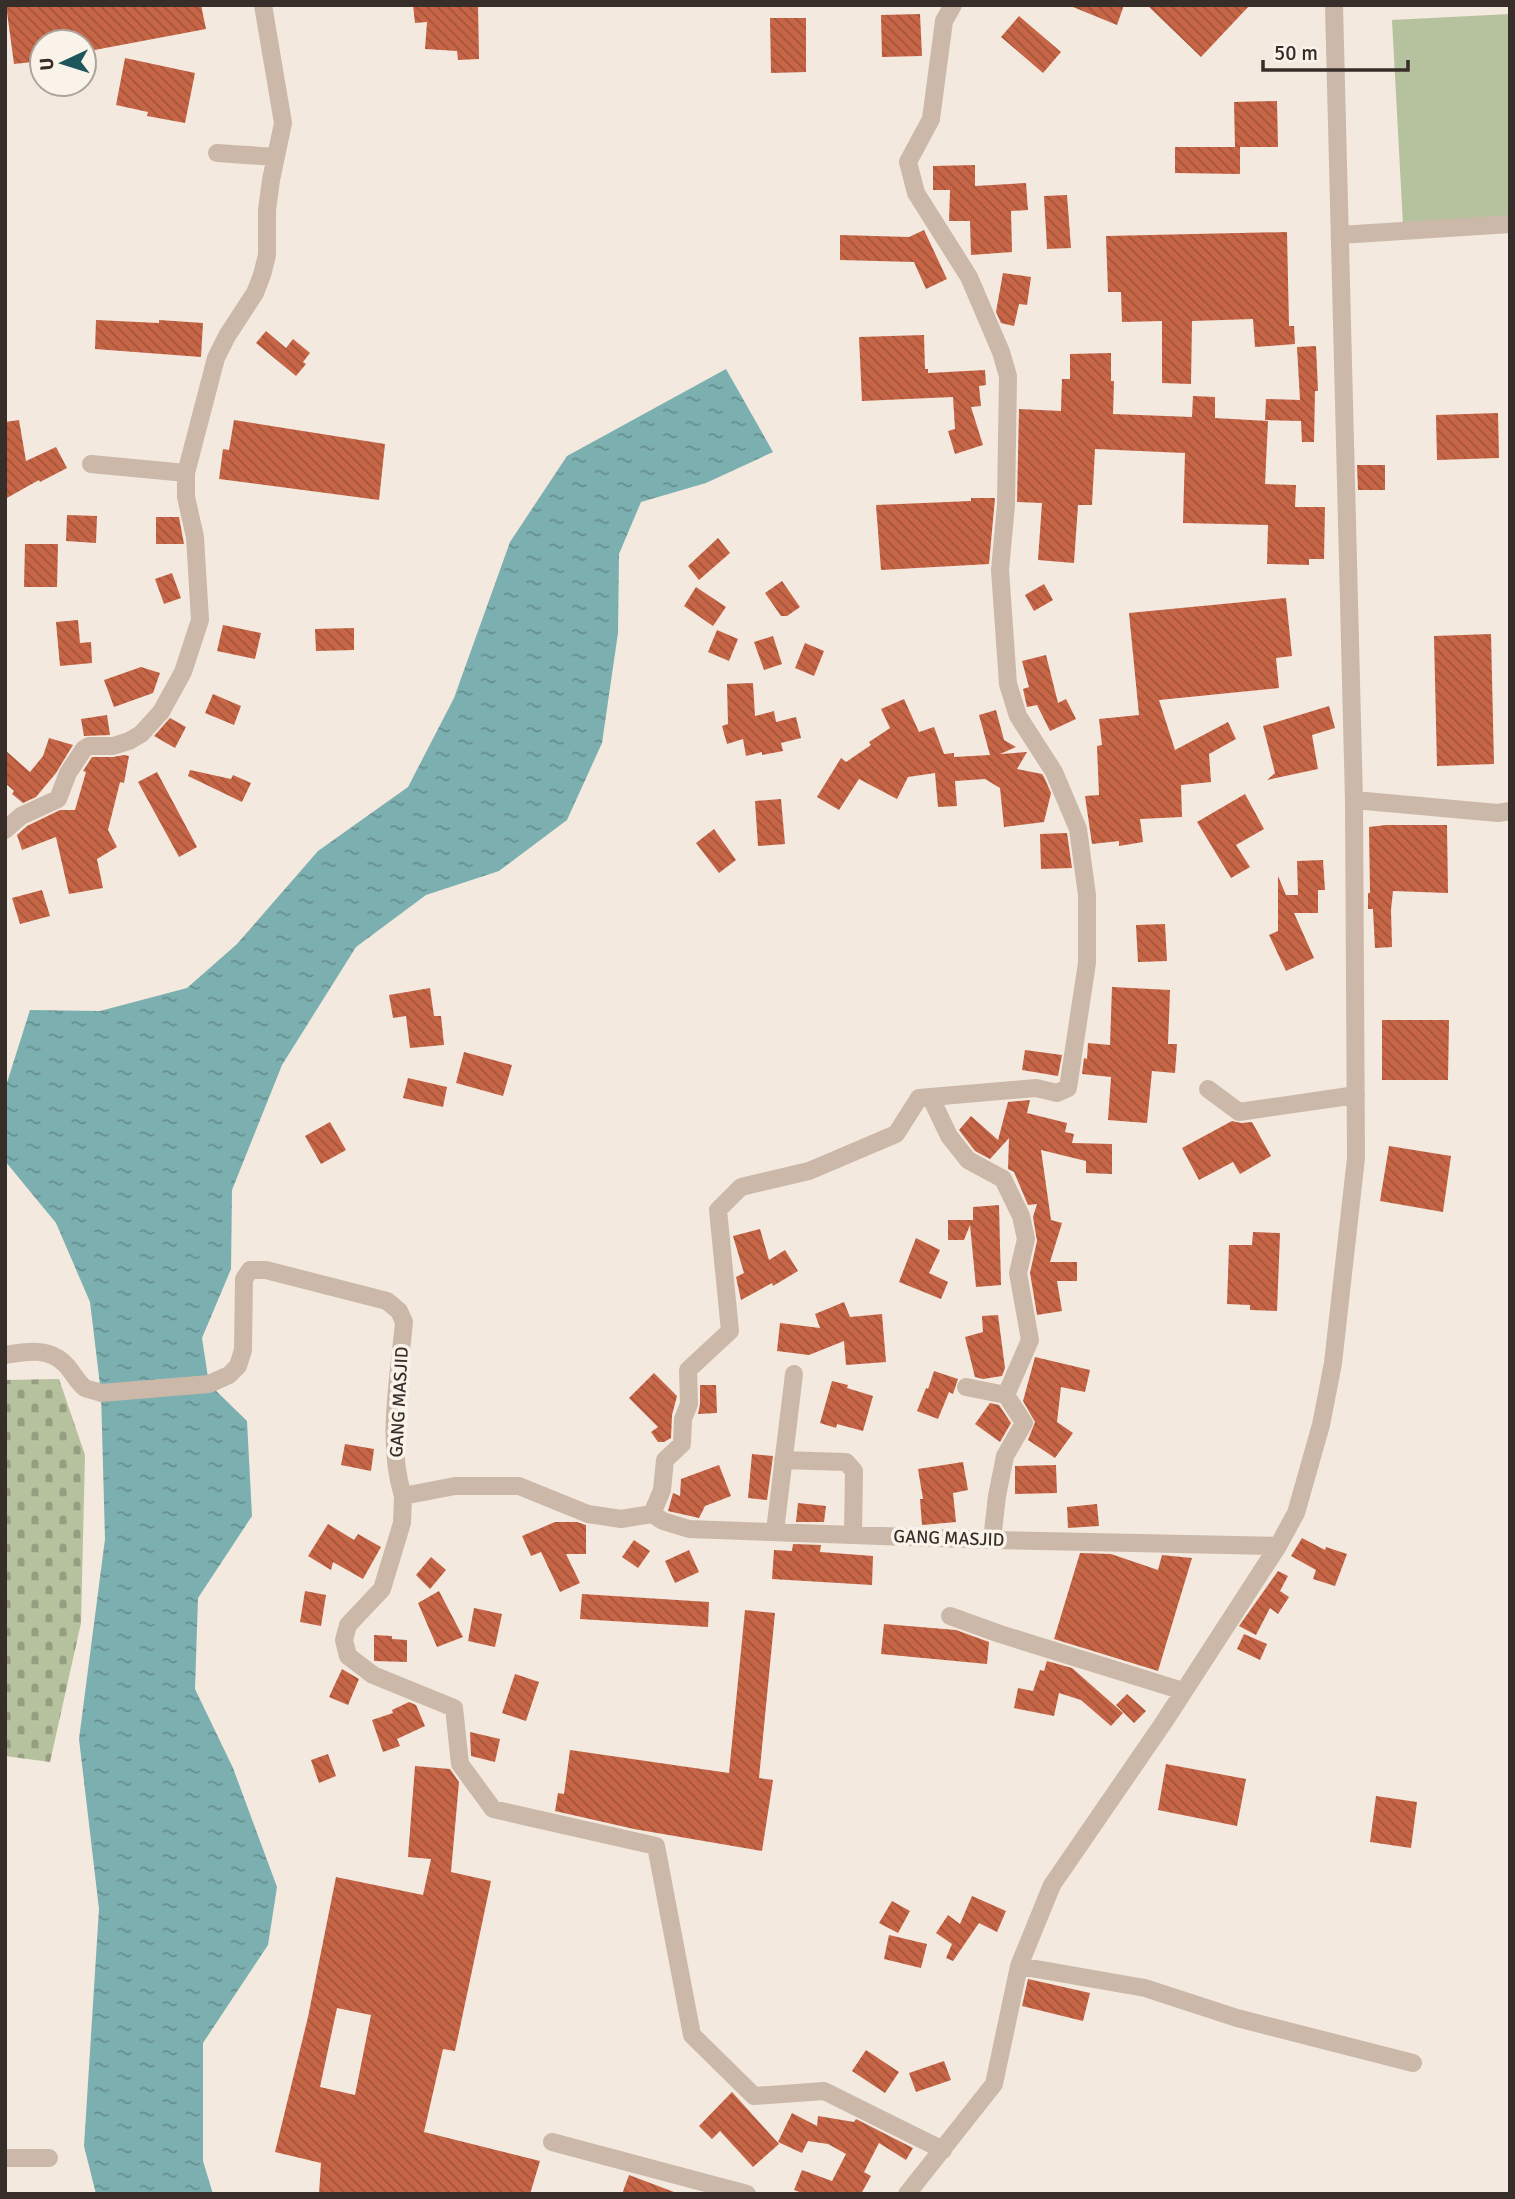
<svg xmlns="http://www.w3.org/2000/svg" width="1515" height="2199" viewBox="0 0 1515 2199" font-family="Signika,sans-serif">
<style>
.grass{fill:#b6c29d}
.cemetery{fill:url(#cemetery-stones)}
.water{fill:url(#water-ripples)}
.building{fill:url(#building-back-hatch);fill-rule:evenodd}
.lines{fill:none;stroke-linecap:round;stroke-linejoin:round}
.minor{stroke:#cbb8a9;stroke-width:18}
.labels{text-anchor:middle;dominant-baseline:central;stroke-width:7;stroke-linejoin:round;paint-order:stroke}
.street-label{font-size:18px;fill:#382e29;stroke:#faf3ea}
</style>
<defs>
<pattern id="cemetery-stones" width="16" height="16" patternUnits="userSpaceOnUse" patternTransform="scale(1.75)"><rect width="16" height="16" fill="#b6c29d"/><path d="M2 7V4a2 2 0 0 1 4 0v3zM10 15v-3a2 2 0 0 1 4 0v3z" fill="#959e80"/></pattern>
<pattern id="water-ripples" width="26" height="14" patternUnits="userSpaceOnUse" patternTransform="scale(1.75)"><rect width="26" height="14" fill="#7cafb0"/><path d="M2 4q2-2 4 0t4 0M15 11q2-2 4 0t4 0" fill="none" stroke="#678f8f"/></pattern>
<pattern id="building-back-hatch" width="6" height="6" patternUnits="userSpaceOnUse" patternTransform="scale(1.75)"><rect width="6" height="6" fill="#c76547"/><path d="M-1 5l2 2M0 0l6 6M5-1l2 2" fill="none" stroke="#a3543b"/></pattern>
</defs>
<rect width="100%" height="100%" fill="#f3e9de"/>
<path class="grass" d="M1510 14V220L1403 225 1392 20Z"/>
<path class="cemetery" d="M59 1379 85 1455 81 1623 50 1762 5 1756V1380Z"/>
<path class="water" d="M726 369 773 452 706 483 641 502 619 554 618 633 602 743 567 820 499 871 426 895 356 947 282 1065 232 1190 231 1269 202 1338 209 1384 247 1421 252 1516 198 1598 195 1689 233 1768 277 1887 268 1945 203 2043V2161L213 2194H96L84 2146 99 1909 79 1739 105 1539 101 1393 90 1302 56 1223 5 1161V1089L30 1010 100 1011 187 988 237 944 318 851 408 787 454 698 510 542 567 456Z"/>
<path class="building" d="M6 5H201L206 29 84 52V42H42V61L14 64Z
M413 5H478L479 59 458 60 457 51 425 49 427 22 415 23Z
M1068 5H1124L1117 25Z
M1147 5H1250L1201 57Z
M920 14 922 56 882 57 881 15Z
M1019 16 1061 52 1043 73 1001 37Z
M770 18H806V72L771 73Z
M125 58 195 73 185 123 147 116 148 112 116 105Z
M1277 101 1278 147H1235L1234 102Z
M1175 147H1240V174L1175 173Z
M975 165V186L1026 183 1028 210 1011 211 1012 252 971 255 970 221H949L950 190H933V166Z
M1067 195 1071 248 1047 249 1044 196Z
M924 230 947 279 926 289 914 262 840 260V235L909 237Z
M1287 232 1289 326H1294L1295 344 1255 347 1253 319 1192 321 1191 384 1162 383V321L1122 322 1121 292H1108L1106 236Z
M1003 273 1031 277 1027 305 1019 304 1014 326 1001 323 996 312Z
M96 320 159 323V320L203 323 201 357 95 349Z
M266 331 286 348 293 339 310 353 303 362 306 364 296 376 256 343Z
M924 335 925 369H928V373L985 370 986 385 979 386 981 406 971 407 983 445 955 454 948 431 955 429 953 397 862 401 859 337Z
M1316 346 1318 391H1315L1314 442H1302L1301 421 1265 420 1266 399 1300 400 1297 347Z
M1111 353V381H1114L1113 414 1192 417 1193 396 1215 397V418L1268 421 1265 484 1296 485 1295 507H1325L1324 559H1309V565L1267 564 1268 525 1183 523 1185 453 1095 449 1092 505H1078L1074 563 1038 560 1042 503 1017 502 1019 409 1061 411 1062 379H1070V354Z
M1498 413 1499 458 1437 460 1436 415Z
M19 420 26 461 56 447 67 468 40 482 39 480 5 499V422Z
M234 420 385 444 379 500 219 479 223 449 229 450Z
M1357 465H1385V490H1358Z
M971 498H995L989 564 881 570 876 505 971 501Z
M67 515 97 516 96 543 66 541Z
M156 517H179L184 544H156Z
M718 538 730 553 699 580 688 566Z
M25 544H58L57 587H24Z
M172 573 181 598 164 604 155 579Z
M782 581 800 607 787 616H781L765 593Z
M1044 584 1053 600 1034 611 1025 595Z
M696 587 726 607 713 626 684 606Z
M1286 598 1292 656 1276 658 1279 688 1159 700 1175 750 1228 722 1236 739 1209 754 1211 782 1181 785 1182 817 1140 819 1143 842 1119 846V841L1092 844 1085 796 1099 795 1097 746 1102 745 1099 719 1139 715 1129 613Z
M78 620 80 643 91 642 92 663 60 666 56 622Z
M223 625 261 633 255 659 217 651Z
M354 628V650L316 651 315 629Z
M717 630 738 639 729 661 708 652Z
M1491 634 1494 764 1437 766 1434 636Z
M773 636 782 664 764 670 754 642Z
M805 643 824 651 814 676 795 668Z
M1046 655 1058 703 1066 699 1076 719 1050 731 1037 705 1027 707 1023 689 1029 687 1022 661Z
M141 667 160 673 153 693 114 707 104 680Z
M753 683 755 716 774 711 776 722 796 717 801 738 781 743 783 751 762 755V752L746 756 743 739 727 744 722 726 728 724 727 684Z
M213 694 241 706 234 725 205 713Z
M904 699 919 732 934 727 944 754 954 753V757L990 755 979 715 996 710 1004 740 1016 747 1000 754 1027 752 1017 769 1042 774 1044 777 1051 793 1044 822 1004 827 1000 788 985 779 955 781 957 806 938 807 935 773 908 777 897 799 859 779 839 810 817 797 841 758 846 762 871 745 869 742 890 728 881 709Z
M1329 706 1335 728 1312 735 1318 769 1267 780 1275 773 1263 726Z
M107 715 110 735 84 736 81 719Z
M170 718 186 727 175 748 154 736Z
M49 738 73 745 56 773 36 797 23 803 12 794 14 791 5 783V750L30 772 43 756Z
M124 755 129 756 124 783 120 782 108 830 117 847 97 859 103 888 69 894 56 837 22 850 17 835 27 826 60 810H75L86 772 83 771 92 757H113Z
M190 770 231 779 233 775 251 783 242 802 188 776Z
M157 772 197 847 179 857 138 782Z
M1245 794 1264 829 1236 845 1250 867 1231 878 1197 822Z
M781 799 785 844 758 846 755 801Z
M1386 825H1447L1448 893 1393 891 1391 910 1392 947 1375 948 1373 909H1368V893H1370L1369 827Z
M714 829 736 860 719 873 696 843Z
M1067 833 1072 868 1041 869 1040 834Z
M1323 860 1325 890H1318V913H1294L1314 958 1286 971 1269 935 1278 931V876L1286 895H1298L1297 861Z
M42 890 50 916 20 924 12 898Z
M1165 924 1167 961 1138 962 1136 925Z
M1112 987 1170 990 1168 1044H1177L1175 1073 1152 1071 1147 1123 1108 1120 1111 1077 1082 1074 1084 1058 1087 1059 1088 1043 1110 1045Z
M430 988 434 1016H441L444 1045 410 1048 406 1016 393 1018 389 995Z
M1382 1020H1449L1448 1080H1382Z
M1025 1050 1062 1055 1058 1076 1022 1070Z
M464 1052 512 1065 503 1096 456 1083Z
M408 1078 447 1087 443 1107 403 1098Z
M1030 1100 1027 1113 1067 1123 1065 1132 1074 1134 1072 1143 1112 1144V1174L1086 1173V1161L1041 1150 1051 1220 1062 1223 1050 1262H1077V1281H1057L1062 1311 1037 1315 1030 1273 1037 1241 1033 1217 1037 1204 1028 1205 1014 1172 1008 1169 1009 1138 990 1159 975 1151 959 1130 971 1116 998 1140 1008 1102Z
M1232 1121 1241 1123 1252 1122 1271 1156 1240 1174 1233 1162 1199 1180 1182 1148Z
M330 1122 346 1150 321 1164 305 1136Z
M1389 1146 1451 1156 1443 1212 1380 1201Z
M999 1205 1001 1285 976 1287 970 1225 964 1240H948V1220H973V1207Z
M760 1229 769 1260 785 1250 798 1271 773 1286 772 1283 741 1300 736 1277 744 1273 733 1236Z
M1253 1232 1280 1233 1277 1311 1250 1310V1305L1227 1304 1229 1245H1252Z
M916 1238 940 1250 929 1273 948 1282 941 1299 899 1282Z
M844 1302 850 1317 882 1314 886 1362 846 1365 844 1341 809 1355 777 1351 780 1323 820 1328 815 1314Z
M998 1315 1005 1368 1002 1376 983 1379 975 1377 965 1337 983 1332 982 1316Z
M1035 1357 1090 1370 1085 1392 1061 1387 1057 1422 1073 1433 1055 1458 1028 1440 1035 1422 1023 1401Z
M934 1371 958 1379 953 1394 949 1392 938 1419 917 1411 926 1388 928 1389Z
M654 1373 677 1396 672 1415 671 1438 664 1442H658L651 1432 658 1427 629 1398Z
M832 1381 848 1385 847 1388 873 1396 863 1431 837 1424 836 1428 820 1423Z
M700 1385H716L717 1413 698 1414 700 1404Z
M990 1403 999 1405 1011 1423 1000 1442 975 1424Z
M345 1444 374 1449 371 1471 341 1465Z
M752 1454 773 1456 767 1500 748 1498Z
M963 1462 968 1490 953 1493 956 1522 922 1525 920 1499H923L918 1469Z
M719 1465 731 1496 705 1506 699 1518 668 1511 673 1493 680 1496 681 1479Z
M1056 1465 1057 1493 1015 1494V1466Z
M798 1503 826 1506 824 1522H796Z
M1097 1504 1099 1526 1068 1528 1067 1507Z
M555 1522H577L586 1525V1554H566L580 1583 560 1592 541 1552 531 1556 522 1536Z
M328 1524 354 1540 358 1534 381 1547 363 1579 333 1562 331 1570 308 1556Z
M1302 1538 1325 1550 1326 1547 1347 1554 1335 1586 1313 1579 1316 1570 1291 1556Z
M634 1540 650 1551 638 1568 622 1557Z
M793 1544 821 1545 820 1552 873 1556 872 1585 772 1579 774 1550 792 1551Z
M689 1550 699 1572 675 1583 665 1561Z
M1080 1553 1111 1554 1158 1570 1162 1555 1192 1558 1158 1671 1054 1639Z
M431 1557 446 1570 430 1589 416 1575Z
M1278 1571 1288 1576 1280 1591 1289 1597 1278 1614 1270 1608 1256 1635 1239 1626Z
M305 1591 326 1595 321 1626 300 1622Z
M439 1591 463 1637 437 1647 418 1603Z
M582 1594 709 1602 708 1627 580 1619Z
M474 1608 502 1614 495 1647 468 1641Z
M745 1610 775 1613 759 1778 773 1780 762 1851 634 1829 555 1811 558 1793 564 1794 570 1750 729 1773Z
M884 1624 956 1630 989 1642 987 1664 881 1654Z
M1244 1634 1267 1644 1260 1660 1237 1649Z
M374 1635 392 1636V1639L407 1640V1662L374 1661Z
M1047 1661 1072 1668 1123 1713 1111 1726 1081 1700 1059 1693 1054 1716 1014 1708 1018 1688 1033 1691 1040 1670 1044 1671Z
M342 1669 359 1679 348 1705 329 1697Z
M515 1674 539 1682 526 1721 502 1713Z
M1127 1694 1146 1711 1134 1723 1116 1705Z
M409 1702 416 1705 425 1726 397 1739 400 1746 383 1752 372 1720 393 1713 392 1710Z
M470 1732 500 1739 495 1762 471 1756Z
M328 1754 336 1776 319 1783 311 1760Z
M1166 1764 1246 1779 1237 1826 1158 1810Z
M415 1766 450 1769 459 1782 451 1872 491 1881 455 2051 443 2049 424 2132 540 2161 530 2194H319L321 2163 275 2152 308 2017 336 1877 423 1895 431 1859 408 1857ZM337 2008 371 2015 355 2095 320 2087Z
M1376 1796 1417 1802 1411 1848 1370 1842Z
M972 1896 1006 1911 997 1932 979 1923 953 1961 946 1958 952 1944 936 1933 948 1915 960 1924Z
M892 1901 910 1911 898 1933 879 1923Z
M889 1935 927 1944 921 1968 884 1959Z
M1028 1979 1090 1993 1083 2021 1022 2006Z
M866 2050 899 2072 885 2093 852 2071Z
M944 2061 951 2080 916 2092 909 2073Z
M732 2092 779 2144 753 2167 720 2131 712 2139 699 2126Z
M792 2113 817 2126 818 2116 854 2122 856 2119 913 2148 906 2160 879 2143 864 2172 871 2176 861 2194H805L794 2190 802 2170 832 2181 846 2154 828 2144 808 2141 802 2153 778 2142Z
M629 2175 674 2192V2194H622Z"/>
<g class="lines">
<path class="minor" d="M217 153 276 157
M1340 235 1510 224
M91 464 186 473
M1354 800 1498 813 1510 811
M5 830 21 816 58 799 68 773 84 749 89 746H113L129 741 141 734 161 712 183 672 200 620 195 537 186 497V473L216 358 227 336 255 293 262 275 267 255V210L271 180 283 123 263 5
M1208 1089 1239 1112 1356 1095
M931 1098 949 1136 968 1160 1003 1179 1021 1216 1026 1239 1018 1273 1030 1340 1006 1395
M5 1355C28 1351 50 1347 67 1366 73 1373 78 1383 85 1388 89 1390 97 1391 101 1393L209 1384 229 1375 238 1366 243 1350 244 1279 250 1270H266L387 1301 399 1311 404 1322C399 1378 386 1442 403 1496L455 1486H519L588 1514 621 1519 652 1514 663 1521 689 1529 992 1540 1278 1546
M966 1387 1006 1395 1024 1423 1005 1456 997 1496 992 1540
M783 1460 846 1462 854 1471 853 1534
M403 1496 402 1523 382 1589 348 1625 344 1640 348 1656 373 1675 454 1708 460 1764 493 1809 656 1846 692 2035 754 2096 824 2091 943 2150
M652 1514 662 1490 665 1460 682 1444 683 1419 689 1404 688 1370 730 1331 718 1210 741 1187 809 1171 896 1134 919 1098 1036 1088 1057 1093 1068 1088 1087 963V895L1078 829 1054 772 1018 716 1008 684 1000 570 1006 505 1008 376 1001 352 969 277 916 193 908 162 931 119 944 21 953 5
M775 1531 794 1374
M950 1616 1000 1634 1183 1691
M1019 1966 1145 1988 1237 2018 1413 2063
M552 2142 747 2194
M5 2158H49
M907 2194 994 2084 1019 1966 1052 1885 1164 1722 1278 1546 1296 1513 1321 1425 1333 1363 1356 1158 1354 800 1334 5"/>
</g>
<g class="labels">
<g class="street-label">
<text transform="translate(399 1402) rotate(-87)">GANG MASJID</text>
<text transform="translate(949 1538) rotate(2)">GANG MASJID</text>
</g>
</g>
<rect width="1515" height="2199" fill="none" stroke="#382e29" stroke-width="14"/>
<g transform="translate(63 63) rotate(266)"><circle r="33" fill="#faf3ea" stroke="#aca49d" stroke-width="2"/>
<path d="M0-5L12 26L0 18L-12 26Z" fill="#1e575b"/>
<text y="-10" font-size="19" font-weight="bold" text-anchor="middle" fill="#382e29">U</text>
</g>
<path d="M1263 60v10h145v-10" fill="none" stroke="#382e29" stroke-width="3.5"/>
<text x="1274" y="60" font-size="21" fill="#382e29" stroke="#faf3ea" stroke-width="5" paint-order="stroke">50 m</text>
</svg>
